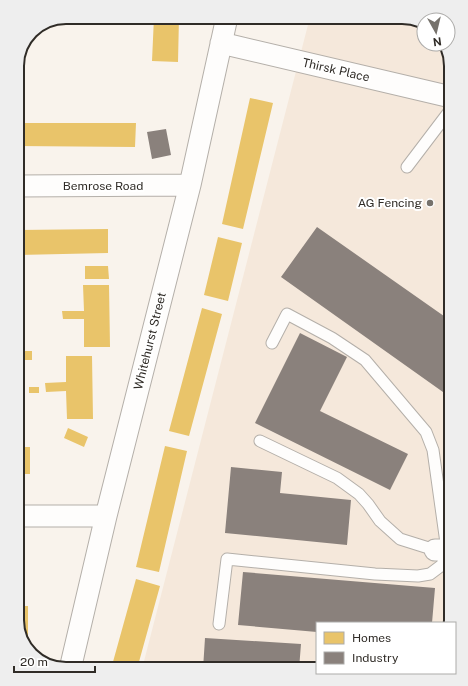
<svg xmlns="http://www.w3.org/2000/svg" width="468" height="686" viewBox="0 0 468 686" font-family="'Public Sans',sans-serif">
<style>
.built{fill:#f5e8db}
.homes{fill:#e9c46a}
.industry{fill:#8a817c}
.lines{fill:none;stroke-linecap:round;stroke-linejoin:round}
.lane-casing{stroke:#b4afa9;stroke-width:13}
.street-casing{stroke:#b4afa9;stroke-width:23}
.lane{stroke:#fefdfc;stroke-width:11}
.street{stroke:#fefdfc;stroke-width:21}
.poi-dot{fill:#76726c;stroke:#fff;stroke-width:1.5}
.labels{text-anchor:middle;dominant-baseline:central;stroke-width:4;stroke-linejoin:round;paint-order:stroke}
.street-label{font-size:12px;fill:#302c27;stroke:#fff}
.poi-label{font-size:12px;fill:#302c27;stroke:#fff;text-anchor:end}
.rim{fill:none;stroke:#302c27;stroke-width:2}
</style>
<rect width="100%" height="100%" fill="#f9f3ec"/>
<path class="built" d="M310 17H405L424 23V44H445L451 66V620L450 623H317V669H142Z"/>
<path class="homes" d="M154 17H179L178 62 152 61Z
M268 17H295L293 25 268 19Z
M250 98 273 103 243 229 222 224Z
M17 123H136L135 147 17 146Z
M108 229V253L18 255V230Z
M218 237 242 243 228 301 204 295Z
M85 266H108L109 279H85Z
M83 285H109L110 347H84V319H63L62 311H84Z
M202 308 222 314 189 436 169 431Z
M24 351H32V360H24Z
M66 356H92L93 419H67L66 391 46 392 45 383 66 382Z
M29 387H39V393H29Z
M68 428 88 437 84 447 64 438Z
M165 446 187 451 159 572 136 567Z
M17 447H30V474H17Z
M136 579 160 586 137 669H111Z
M17 606H28V649L23 644 17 620Z"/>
<path class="industry" d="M166 129 171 155 152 159 147 132Z
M317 227 451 321 450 397 281 277Z
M300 333 347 357 320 411 408 454 390 490 255 423Z
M231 467 282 472 280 493 351 500 347 545 225 533Z
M243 572 435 588 432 623H317V632L238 625Z
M205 638 301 644 299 669H203Z"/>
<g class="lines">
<g class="lane-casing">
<path id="lane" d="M407 167 451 109
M260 441 337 478 359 494 368 504 380 521 400 539 435 550
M219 624 227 559 375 574 418 576 430 574 442 565 447 550 433 450 426 432 365 360 332 338 287 314 272 343"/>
</g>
<g class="street-casing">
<path id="street" d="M221 43 451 97
M17 186 190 185
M17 516H106
M435 550H451
M71 665 106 516 190 185 227 17"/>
</g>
<use href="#lane" class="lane"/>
<use href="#street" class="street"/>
</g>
<circle class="poi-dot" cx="430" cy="203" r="4"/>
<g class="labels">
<g class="street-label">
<text transform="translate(336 70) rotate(13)">Thirsk Place</text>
<text x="103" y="186">Bemrose Road</text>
<text transform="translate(150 341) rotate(-76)">Whitehurst Street</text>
</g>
<g class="poi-label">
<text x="422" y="203">AG Fencing</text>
</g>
</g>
<path d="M0 0H468V686H0ZM66 24H402A42 42 0 0 1 444 66V620A42 42 0 0 1 402 662H66A42 42 0 0 1 24 620V66A42 42 0 0 1 66 24Z" fill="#eee" fill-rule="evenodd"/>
<path class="rim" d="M66 24H402A42 42 0 0 1 444 66V620A42 42 0 0 1 402 662H66A42 42 0 0 1 24 620V66A42 42 0 0 1 66 24Z"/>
<rect x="316" y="622" width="140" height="52" fill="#ffffff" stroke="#acaba9"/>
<rect x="324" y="632" width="20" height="12" fill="#e9c46a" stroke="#acaba9"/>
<text x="352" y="642" font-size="12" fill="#302c27">Homes</text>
<rect x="324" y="652" width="20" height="12" fill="#8a817c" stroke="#acaba9"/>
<text x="352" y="662" font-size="12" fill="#302c27">Industry</text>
<g transform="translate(436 32) rotate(172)"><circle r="19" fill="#ffffff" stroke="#acaba9"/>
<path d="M0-3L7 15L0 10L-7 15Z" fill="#76726c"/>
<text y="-6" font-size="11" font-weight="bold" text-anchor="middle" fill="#302c27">N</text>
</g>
<path d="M14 666v6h81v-6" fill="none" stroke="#302c27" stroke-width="2"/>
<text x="20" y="666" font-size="12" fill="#302c27" stroke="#ffffff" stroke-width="3" paint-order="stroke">20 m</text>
</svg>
